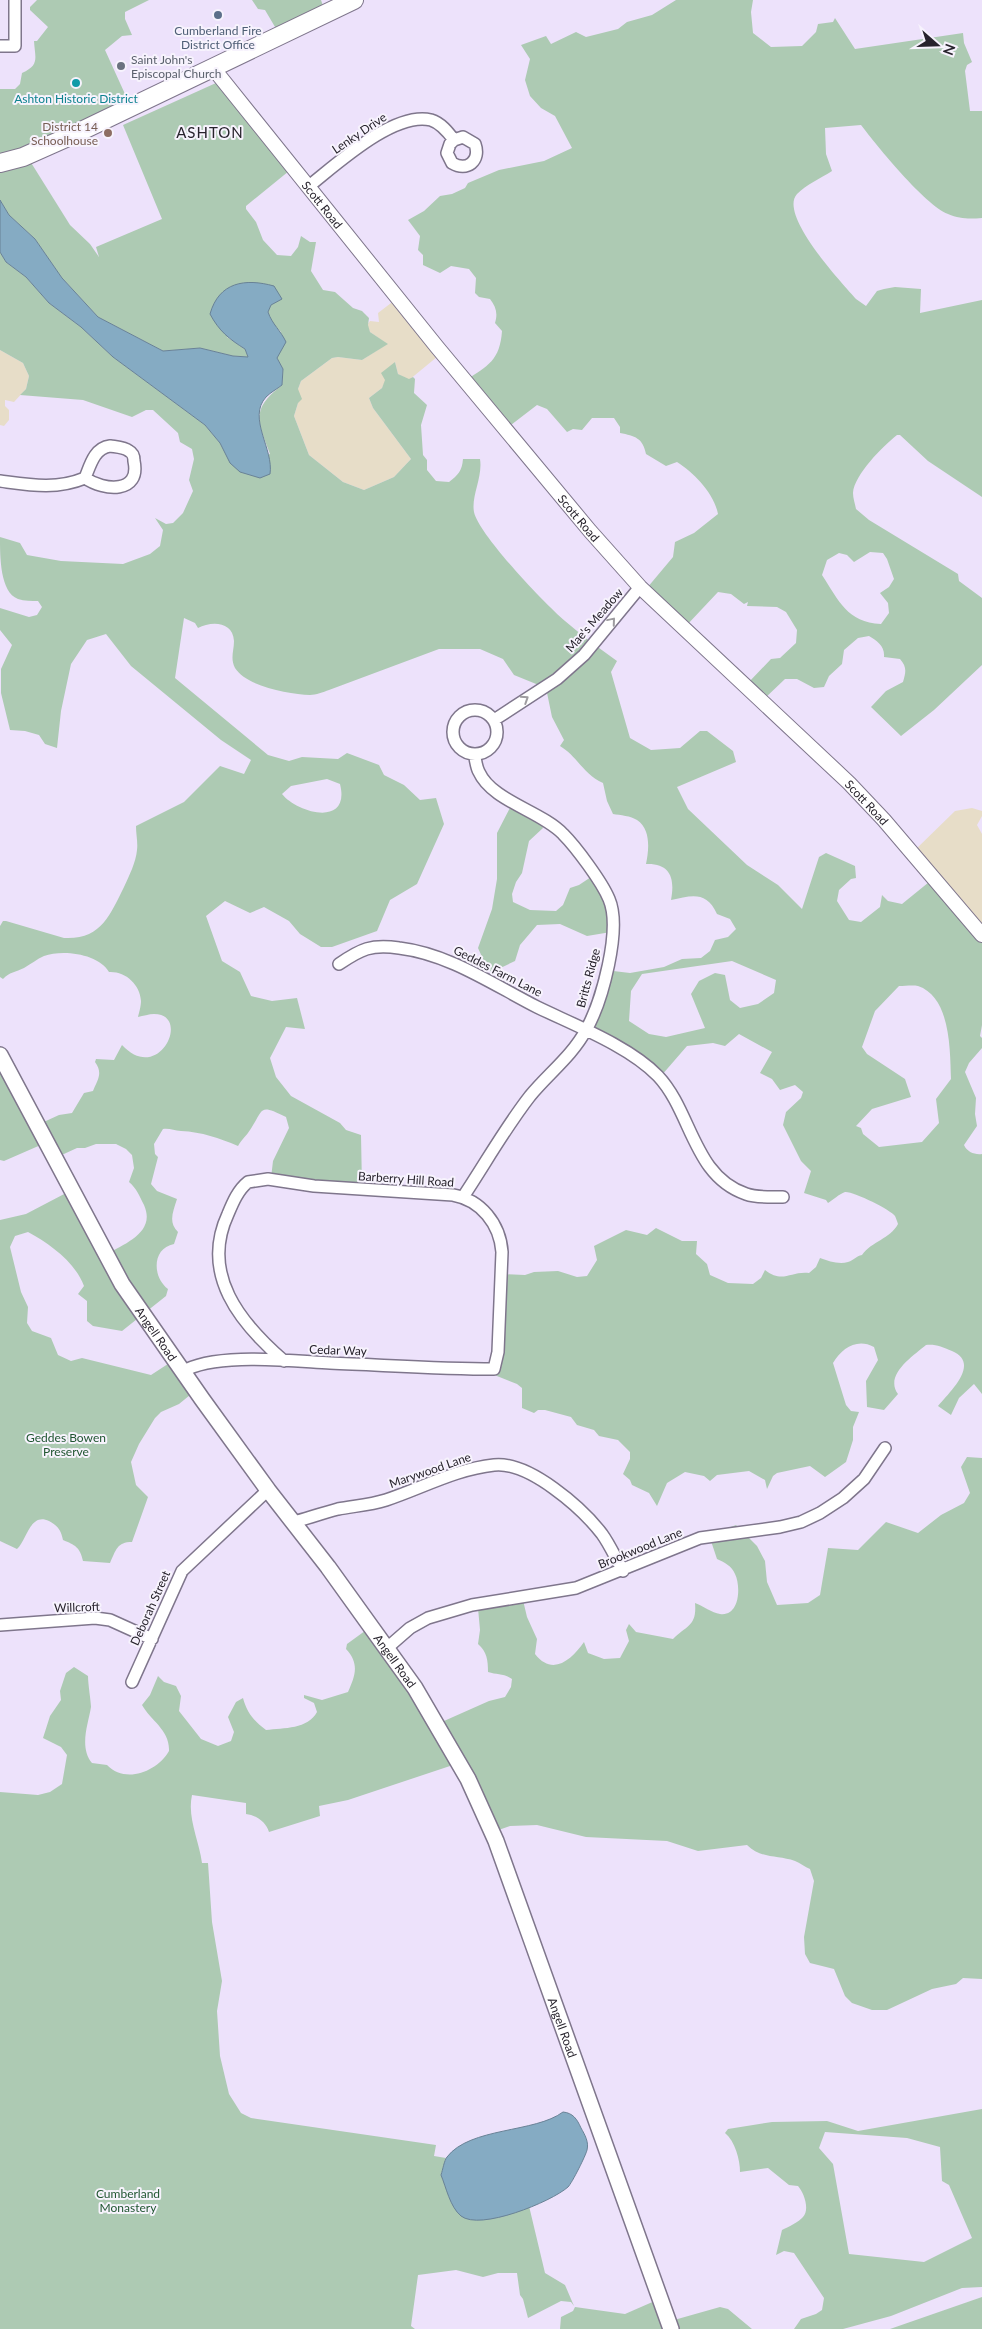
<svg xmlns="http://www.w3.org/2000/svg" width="982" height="2329" viewBox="0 0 982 2329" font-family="Lato,sans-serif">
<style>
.commercial{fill:#e7ddc8}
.green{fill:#adcab3;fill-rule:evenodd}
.water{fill:#85abc3;stroke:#698296}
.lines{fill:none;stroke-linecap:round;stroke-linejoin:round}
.minor-casing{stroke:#7f768c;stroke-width:14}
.tertiary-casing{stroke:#7f768c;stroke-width:16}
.secondary-casing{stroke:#7f768c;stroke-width:18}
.primary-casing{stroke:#7f768c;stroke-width:20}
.minor{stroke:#fff;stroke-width:11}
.tertiary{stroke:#fff;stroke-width:14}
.secondary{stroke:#fff;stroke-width:15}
.primary{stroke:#fff;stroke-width:18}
.oneway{stroke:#9e9ca0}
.service-dot{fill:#5c6f8a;stroke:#f7f3fd;stroke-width:2}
.worship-dot{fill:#6b7280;stroke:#f7f3fd;stroke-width:2}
.culture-dot{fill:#0f9aa8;stroke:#f7f3fd;stroke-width:2}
.education-dot{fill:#8d6e63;stroke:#f7f3fd;stroke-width:2}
.labels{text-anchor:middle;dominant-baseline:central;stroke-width:4;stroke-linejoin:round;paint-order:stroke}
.service-label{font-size:12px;fill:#4e5e75;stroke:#f7f3fd}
.worship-label{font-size:12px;fill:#5b616d;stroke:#f7f3fd;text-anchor:start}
.culture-label{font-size:12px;fill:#0d838f;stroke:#f7f3fd}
.education-label{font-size:12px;fill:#785e54;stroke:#f7f3fd;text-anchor:end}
.street-label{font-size:12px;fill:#27232c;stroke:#f7f3fd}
.park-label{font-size:12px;fill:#205631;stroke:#f7f3fd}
.quarter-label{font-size:15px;letter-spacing:1px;fill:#27232c;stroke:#f7f3fd}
</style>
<rect width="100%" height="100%" fill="#ede2fb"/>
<path class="commercial" d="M395 300 443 352 409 380 398 374 395 362 382 388 369 398 373 408 411 459 394 477 364 490 343 482 309 455 294 416 298 403V389L301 381 332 358 338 357 362 360 387 344 370 332 367 325 370 321 379 322 378 313Z
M0 350 23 363 29 376 26 389 14 402 5 400V406L9 410V420L4 426 0 425Z
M972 808 982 811V816L977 825 982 834V934L914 851 955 811Z"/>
<path class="green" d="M37 0H149L125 12V19L132 35 122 36 105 50 130 105 25 153 70 225 90 244 99 257 96 247 162 219 123 125 216 83 289 171 246 206V209L256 222 263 240 277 255 291 256 298 247 301 236 310 242H316L311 271 323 290 335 292 353 308 362 311 369 318 368 325 370 332 388 344 362 360 338 357 332 358 301 381 298 389 302 399 298 403 294 416 309 455 343 482 364 490 394 477 411 459 373 408 369 398 382 388 385 380 381 373 395 362 398 374 409 379 413 377 415 379 414 393 427 405 421 425 423 455 427 460V470L436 481 449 482C458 475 462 471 463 459H480C483 477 471 496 474 512 479 535 545 604 565 621 581 635 599 648 617 661L611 672 630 738 651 750 680 748 700 731H707L733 751 736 762 677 787 688 809 747 865 778 885 802 909 819 857 826 853 855 866 856 878 851 879 839 890 837 901 849 920 861 922 880 907 882 895 888 901 902 904 934 878 982 934V1025L980 1036 982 1038V1048L969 1063 965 1072 976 1098 975 1114 977 1126 964 1145C967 1152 975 1155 982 1154V1394L974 1384 959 1398 951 1415 938 1406C950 1392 981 1363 952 1351 942 1347 936 1344 926 1345 913 1356 884 1375 898 1394L884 1410 867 1407 866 1381 878 1360 874 1347C857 1338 842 1348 833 1363L846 1405 851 1411 859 1412 853 1427V1440L846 1462 825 1477 810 1466 777 1473 773 1476 767 1489 765 1480 749 1471 717 1475 710 1481 704 1476 685 1472 667 1483 657 1506 649 1493 632 1485 630 1480 623 1474 630 1459V1452L618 1440 599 1436 594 1430 577 1425 571 1417 545 1410H538L534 1413 522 1408V1388L517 1384 487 1372 495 1356 499 1274 525 1275 534 1272 558 1271 577 1277 587 1276 597 1260 594 1246 626 1230 647 1235 656 1228 682 1241H697L696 1254 707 1264 710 1275 728 1283 753 1284 761 1278 765 1270C783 1284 790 1271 809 1273L816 1267 820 1258C829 1261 839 1265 848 1262 854 1260 856 1256 862 1255 872 1241 890 1239 898 1224 897 1221 896 1218 895 1216 891 1210 853 1191 845 1192 839 1194 833 1200 828 1203L826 1200 804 1193 811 1171 801 1161 783 1125 786 1112 801 1098 803 1092 795 1085 780 1090 772 1079 760 1073 772 1052 739 1034 725 1046 713 1043 687 1046 661 1076 585 1031 605 970 630 973 664 967 682 959 701 958 710 951 715 940 728 937 736 929 730 919 717 914C706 890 691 896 671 900 675 879 671 863 646 864 649 850 651 829 637 820 631 816 620 815 613 814L607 801 603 783C583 774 577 756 560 746L564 740 552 717 546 688 514 675 503 659 480 649H439L329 690C323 692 316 695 310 695 290 694 247 687 235 668 230 658 234 651 234 641 233 621 211 621 198 628L195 623 184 618 175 678 268 755 289 761 302 757 338 759 347 753 379 765 384 775 404 785 420 800 436 798 444 824 417 884 390 900 377 931 332 947H321L300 934 289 921 264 907 250 913 225 901 206 916 222 961 240 972 251 996 272 1001 297 998 305 1029 286 1027 270 1058 276 1077 291 1096 340 1123 346 1130 361 1135 362 1187 271 1178 273 1161 289 1128 286 1117C258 1103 264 1109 250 1130 247 1135 242 1139 238 1146 219 1138 202 1132 181 1131 174 1131 170 1128 163 1129L154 1144 155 1154 158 1157 151 1184 157 1191 177 1199C173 1212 168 1222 178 1232L174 1244C152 1248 152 1277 168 1289L166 1296 122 1331 93 1326 87 1321V1301L78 1294 84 1286C75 1262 50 1244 28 1232L15 1236 10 1247 21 1292 28 1307 27 1323 32 1331 51 1338 58 1355 71 1361 82 1358 151 1375 174 1360 195 1391 179 1404 161 1412 155 1418 139 1444 131 1462 136 1485 148 1497 132 1542C117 1542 116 1550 110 1563L83 1561C80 1547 75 1545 63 1540 61 1530 58 1526 49 1521 30 1512 27 1540 17 1549L0 1541V1220L26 1214 68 1192 107 1254C126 1243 156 1232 144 1205 139 1195 137 1189 129 1182L134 1168 132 1155 126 1149 116 1144H96L85 1148H77L53 1159 43 1144 4 1161 0 1160V1060L35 1126 59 1115 72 1113 84 1093 93 1091C98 1079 103 1073 95 1062L96 1059 114 1060 122 1045C159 1085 192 1014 154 1014 149 1014 143 1016 138 1017 139 1013 141 1006 141 1001 140 984 125 971 109 972 99 954 63 949 44 956 37 959 31 964 24 968 16 972 9 972 3 979L0 977V926L3 921H6L64 938C101 940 110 915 124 887 129 876 136 862 137 850 138 843 136 834 136 826L184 802 220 766 244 774 251 760 221 740 131 666 106 634 87 640 71 664 61 711 57 748 45 744 39 735 25 731 10 730 1 693V669L12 645 0 630V608L29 617 37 615 42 607 38 601C32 601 24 601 18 599 0 592 0 557 0 537L20 543 27 555 61 561 123 564 150 554 160 546 163 530 155 518 166 524 173 523 183 513 193 491 189 480 194 459 192 449 180 442 178 433 153 410H146L132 417 83 400 20 395 26 389 29 376 23 363 0 350V252L6 262 26 277 49 303 81 327 113 357 205 425 220 443 231 463 270 454C257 420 251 409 282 385L283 369 277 358 281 332 272 323 268 312 271 305 274 286 227 337 245 349 248 357 233 356 200 348 163 351 98 317 62 278 35 239 9 215 0 200V89H15L20 84 22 73C40 65 35 58 34 41H37L48 27 30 10V7ZM327 779 340 784C351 828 297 813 282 794L291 786ZM732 961 776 980 774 993 758 1004 740 1008 730 1000 725 975 715 973 699 981 691 994 705 1028 666 1037 649 1034 629 1021 631 991 642 974ZM899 986C905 986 913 985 918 986 951 997 950 1051 951 1079L936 1099 939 1123 922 1142 879 1147 863 1134 861 1128 856 1126 872 1109 911 1097 905 1079 867 1054 862 1047 875 1011Z
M252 0H321L325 12 278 32 265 10 258 9Z
M676 0H753L751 12 753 33 771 47 802 46 816 32 818 24 833 22 835 18 855 49 963 33 964 43 972 62 967 65 965 71 970 111H982V218C969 219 960 219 948 214 925 205 877 146 861 125L825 128 826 154 832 171C821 178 806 185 797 194 778 215 842 283 856 299L866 306 877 291 884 289 895 287 921 289 920 313 982 300V497L928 461 900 435H897C883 446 854 475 853 493 853 498 855 504 856 509L869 520 958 574 959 581 982 598V665L934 710 901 736 871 707 886 691 903 682C906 672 907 667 900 659L884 657C885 646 877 641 869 636L858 638 844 650 842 664 829 676 824 687 814 688 797 679H785L764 699 748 683 771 659 780 658 796 643 797 630 786 612 777 607 747 606 748 602 744 604 731 594 718 592 686 626 647 588 673 557 675 542 694 533 718 514C714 493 694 473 677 462L666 466 646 454C643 438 635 436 620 433V427L614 418H592L582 430 573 429 567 432 547 409 537 405 507 428 466 380C488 366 500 360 502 331L495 323C498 313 496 307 490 299L479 297 475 293 476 278 469 269 451 266 440 273 423 265V255L418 250 420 236 408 220 424 211 440 196 452 194 465 188 468 183 499 170 544 161 572 148 555 116 541 108 530 96 525 80 530 59 521 45 546 36 551 44 576 32 586 37 618 29 627 22 652 15ZM870 552 883 553 887 559 894 579 889 587 880 593 888 603 889 613 881 624C847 622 839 601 822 575L827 560 839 553 847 555 854 562Z
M513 802 538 815 543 828 529 841 522 873 516 882 512 894 513 902 530 910 556 911 563 905 570 888 579 885 591 877 605 896 611 932 587 936 560 924 537 925 520 945 515 961 492 972 488 970 478 948 492 909 497 879V833Z
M967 1457 982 1458V1979L963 1978 956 1984 932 1989 887 2010H872L852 2003 845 1996 834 1969 810 1963 805 1954 804 1937 814 1881 810 1869C805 1867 800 1863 795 1861 778 1855 761 1859 747 1845L698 1851 667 1841 586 1837 537 1825 510 1826 490 1833 456 1764 348 1800 319 1806 320 1816 269 1832C266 1822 256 1815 246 1814V1803L192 1795C187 1818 199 1840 202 1863H208L212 1922 222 1981 217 2011 220 2056 229 2094 241 2113 251 2118 436 2145 434 2156 446 2158 441 2175 529 2206 545 2273 565 2285 574 2306 571 2302 561 2301 528 2318 523 2299 520 2295 517 2273H498L483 2277 456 2270 418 2275 411 2326 415 2329H0V1792L38 1795 50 1792 62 1784 67 1755 61 1747 43 1738 50 1716 61 1700 60 1691 66 1673 74 1667 88 1676C88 1684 91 1702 91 1707 88 1725 79 1747 92 1763L107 1765C125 1784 157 1772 169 1751 170 1730 151 1721 142 1705L150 1695 158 1676 164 1682 176 1686 181 1696 179 1711 201 1739 218 1746 231 1741 234 1732 228 1717 236 1702 243 1698C247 1713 254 1721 266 1730 284 1728 308 1729 317 1712L314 1703 304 1698V1695L322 1700 348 1692C355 1676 360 1664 346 1649L347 1644 369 1628 435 1725 489 1701 505 1697 511 1687 512 1679C503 1673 497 1675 488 1672 488 1660 487 1652 478 1644L480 1630 478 1608 522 1596 527 1617 537 1639 535 1654C553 1677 572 1659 584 1642L588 1653 604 1659 620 1658 629 1641 626 1630 629 1624 636 1632 673 1639C687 1625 697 1626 695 1603 703 1606 712 1613 720 1614 740 1617 741 1586 735 1574 732 1566 724 1562 717 1559L709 1535 736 1525 757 1546 765 1561 767 1582 777 1605 808 1603 820 1595 828 1548 858 1550 886 1522 918 1533 941 1515 964 1503 970 1493 961 1467Z
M982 2109V2287L962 2288 891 2316 843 2329H794L801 2319 816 2314 822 2310 824 2298 794 2253 784 2251 776 2255 782 2230C788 2227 799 2222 803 2217 810 2209 804 2193 798 2186L789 2185 768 2168 740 2172C740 2160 735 2141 725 2133L728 2129 772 2122 827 2121 858 2131ZM825 2132 907 2138 940 2147 942 2181 949 2185 972 2238 924 2262 849 2254 833 2164 819 2148Z
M982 2297V2329H890Z
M657 2300 667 2322 720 2307 728 2309 752 2329H560L561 2317 573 2311 575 2307 625 2314Z"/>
<path class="water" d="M0 200 9 215 35 239 62 278 98 317 163 351 200 348 233 356 248 357 245 349C229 339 219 331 210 314 219 282 245 278 274 286L282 299 271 305 268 312C272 324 281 331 286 342L277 358 283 369 282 385C277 389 271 392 266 397 247 418 274 449 270 474L260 478 240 472 230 463 220 443 205 425 113 357 81 327 49 303 26 277 6 262 0 252Z
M563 2112C573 2113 577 2119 581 2128 585 2135 589 2142 587 2150 586 2155 572 2183 568 2187 551 2202 480 2231 461 2216 450 2207 446 2187 441 2175 443 2169 444 2161 447 2157 470 2127 535 2133 563 2112Z"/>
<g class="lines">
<g class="minor-casing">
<path id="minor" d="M0 46H15V0
M309 186C337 164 394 111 431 120 441 123 448 132 454 140L450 144 447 153 452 163C467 172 481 161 475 144L463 137 454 140
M110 446C116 447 124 447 129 451 133 453 134 456 134 461 141 494 104 491 85 478 90 466 94 448 110 446Z
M0 481C30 485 56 490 85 478
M453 732a22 22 0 1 1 44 0a22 22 0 1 1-44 0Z
M494 720 557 679 584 655 640 587
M339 964C361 949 371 944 399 948 449 954 492 984 537 1007 574 1025 629 1046 658 1076 692 1112 693 1176 746 1194 757 1198 771 1197 783 1197
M463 1197C485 1164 505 1128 530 1096 548 1074 572 1056 586 1030 602 1002 622 929 609 899 602 882 576 847 563 834 541 811 492 801 479 772 476 767 476 760 474 754
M182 1372C214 1352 291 1361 330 1363 384 1365 439 1369 494 1369L498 1352 502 1252C500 1224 481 1200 453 1195L314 1186 268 1179 248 1182C238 1190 233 1202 228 1214 200 1274 240 1323 284 1361
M294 1522C308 1518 323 1513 338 1509 354 1506 370 1505 386 1500 422 1488 456 1469 494 1465 529 1461 582 1508 602 1534 610 1545 616 1559 623 1571
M0 1625 95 1618 110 1620 152 1639
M387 1648 410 1628 428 1618 472 1605 576 1588 700 1538 780 1527 801 1522 820 1513 843 1498 864 1479 885 1448
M132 1682 182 1571 268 1490"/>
</g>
<g class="tertiary-casing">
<g id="tertiary">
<path id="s1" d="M213 68 437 347 590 531 640 587 849 783 884 820 982 935"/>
</g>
</g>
<g class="secondary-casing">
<g id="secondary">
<path id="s2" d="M0 1055 122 1284 202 1399 268 1490 328 1567 415 1688 468 1779 496 1841 671 2329"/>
</g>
</g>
<g class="primary-casing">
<path id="primary" d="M0 163 23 157 77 133 354 0"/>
</g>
<use href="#minor" class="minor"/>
<use href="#tertiary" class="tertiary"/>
<use href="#secondary" class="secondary"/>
<use href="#primary" class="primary"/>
</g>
<defs><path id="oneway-chevron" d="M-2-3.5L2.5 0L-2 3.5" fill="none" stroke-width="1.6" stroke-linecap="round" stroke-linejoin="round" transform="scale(1.25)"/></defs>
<g class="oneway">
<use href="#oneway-chevron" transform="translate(612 621) rotate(-50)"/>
<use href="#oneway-chevron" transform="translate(525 699) rotate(-33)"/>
</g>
<circle class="service-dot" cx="218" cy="15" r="5"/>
<circle class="worship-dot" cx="121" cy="66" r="5"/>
<circle class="culture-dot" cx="76" cy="83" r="5"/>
<circle class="education-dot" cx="108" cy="133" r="5"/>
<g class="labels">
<g class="service-label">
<text x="218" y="30">Cumberland Fire<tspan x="218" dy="14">District Office</tspan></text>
</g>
<g class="worship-label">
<text x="131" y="59">Saint John's<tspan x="131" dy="14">Episcopal Church</tspan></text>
</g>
<g class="culture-label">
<text x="76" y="98">Ashton Historic District</text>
</g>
<g class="education-label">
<text x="98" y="126">District 14<tspan x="98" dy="14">Schoolhouse</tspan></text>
</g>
<g class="street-label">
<text transform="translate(359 133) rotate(-34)">Lenky Drive</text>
<text stroke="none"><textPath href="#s1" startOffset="175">Scott Road</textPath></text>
<text stroke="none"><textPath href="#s1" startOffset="580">Scott Road</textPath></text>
<text transform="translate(594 620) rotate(-49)">Mae's Meadow</text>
<text stroke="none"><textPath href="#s1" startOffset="985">Scott Road</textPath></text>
<text transform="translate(498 971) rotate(27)">Geddes Farm Lane</text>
<text transform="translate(588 978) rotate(-75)">Britts Ridge</text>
<text transform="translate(406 1179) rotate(4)">Barberry Hill Road</text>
<text stroke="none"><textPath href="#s2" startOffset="320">Angell Road</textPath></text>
<text transform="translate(338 1350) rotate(2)">Cedar Way</text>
<text transform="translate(430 1470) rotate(-19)">Marywood Lane</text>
<text transform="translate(640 1548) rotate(-22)">Brookwood Lane</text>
<text transform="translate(77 1607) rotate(-2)">Willcroft</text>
<text transform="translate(150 1608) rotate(-66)">Deborah Street</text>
<text stroke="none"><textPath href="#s2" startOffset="725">Angell Road</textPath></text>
<text stroke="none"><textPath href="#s2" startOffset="1130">Angell Road</textPath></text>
</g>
<g class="park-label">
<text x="66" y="1437">Geddes Bowen<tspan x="66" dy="14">Preserve</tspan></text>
<text x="128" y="2193">Cumberland<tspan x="128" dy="14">Monastery</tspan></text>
</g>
<g class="quarter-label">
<text x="210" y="132">ASHTON</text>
</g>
</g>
<g transform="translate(937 45) rotate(110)" stroke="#f7f3fd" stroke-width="4" paint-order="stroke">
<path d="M0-4L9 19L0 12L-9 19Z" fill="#27232c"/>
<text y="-8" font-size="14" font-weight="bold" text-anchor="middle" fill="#27232c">N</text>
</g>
</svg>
